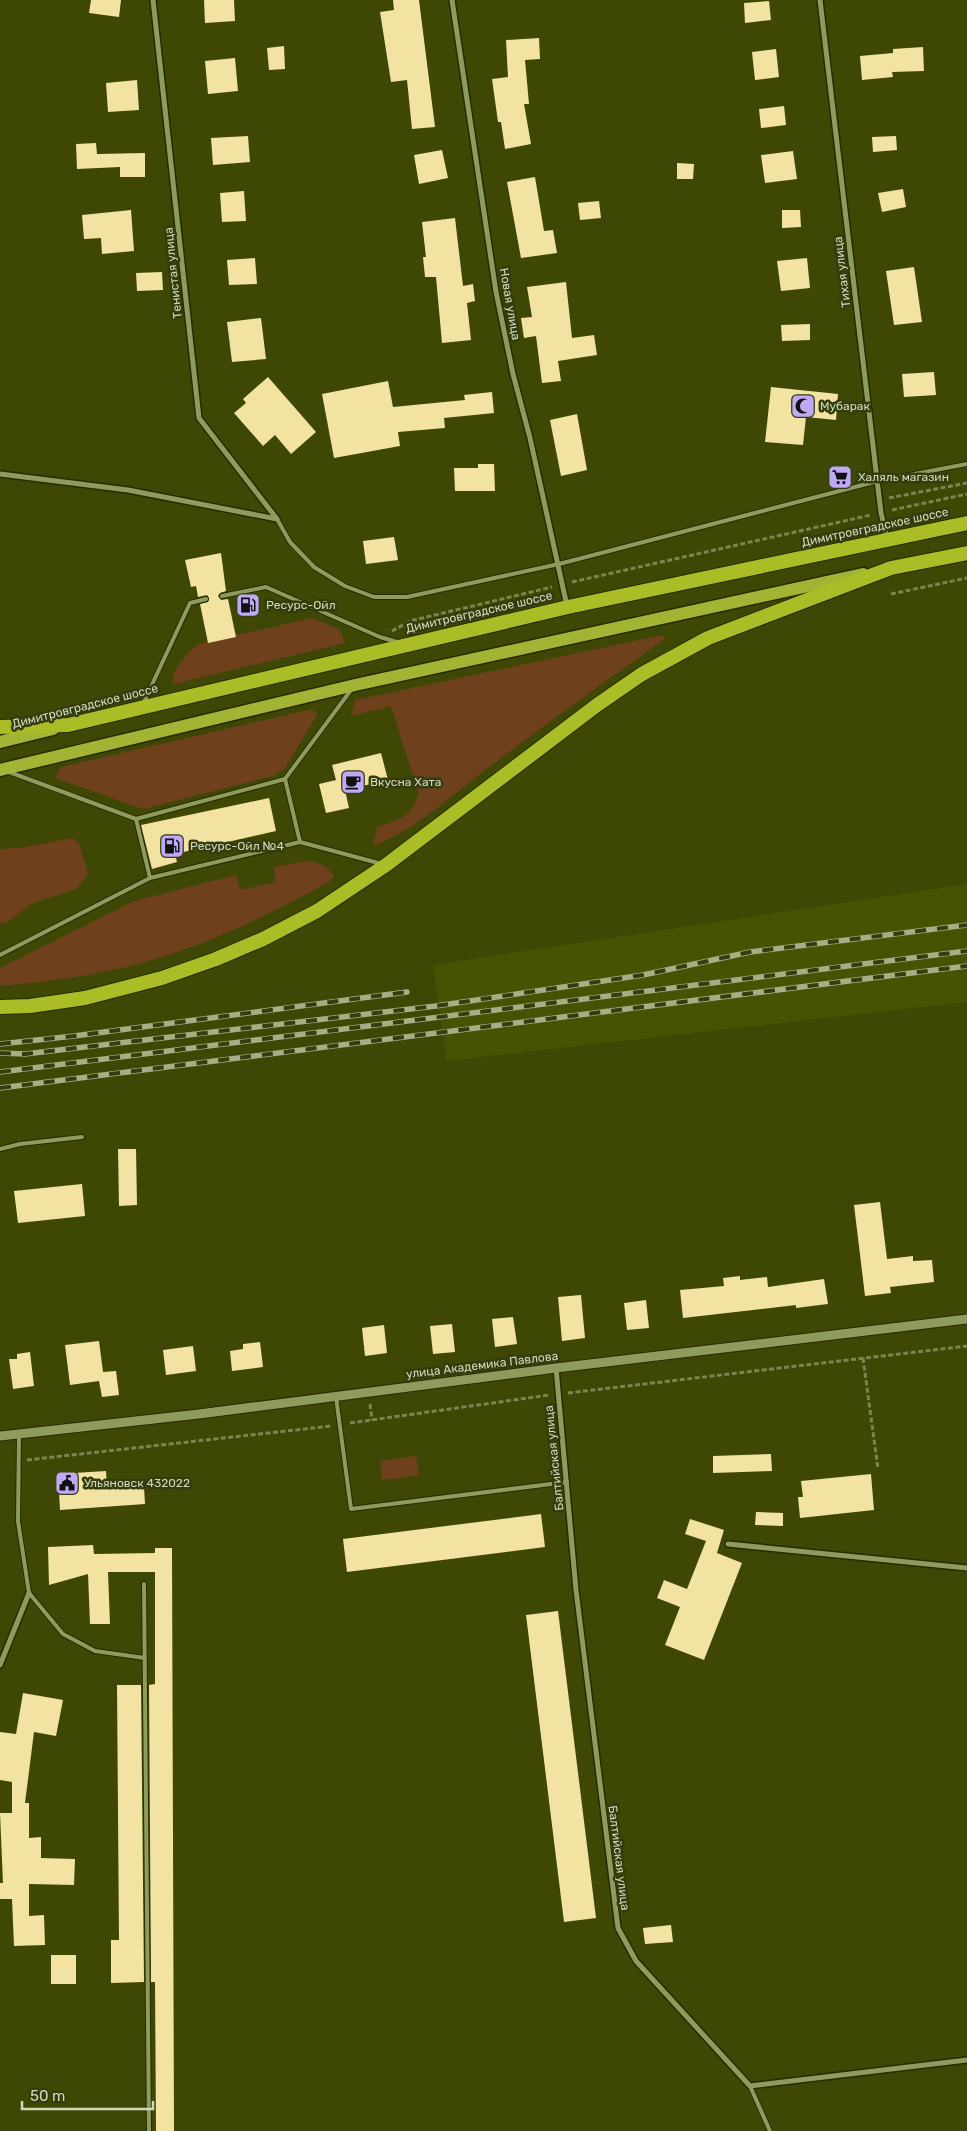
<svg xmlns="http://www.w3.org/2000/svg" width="967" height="2131" viewBox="0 0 967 2131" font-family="Rubik,sans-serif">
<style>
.built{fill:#485203}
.green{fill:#6e411c}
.building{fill:#f2e3a2}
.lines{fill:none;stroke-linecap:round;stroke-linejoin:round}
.service-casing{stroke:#262c00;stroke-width:6}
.minor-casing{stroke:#262c00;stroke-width:8}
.tertiary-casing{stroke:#262c00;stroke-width:11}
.primary-casing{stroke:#262c00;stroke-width:15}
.trunk-casing{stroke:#262c00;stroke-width:16}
.path{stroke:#7c8450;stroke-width:3;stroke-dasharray:5 2.5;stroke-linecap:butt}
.service{stroke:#8f9a5d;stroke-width:4}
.minor{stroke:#8f9a5d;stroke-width:5}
.tertiary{stroke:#8f9a5d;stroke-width:9}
.primary{stroke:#a3b434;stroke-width:12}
.trunk{stroke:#aabd26;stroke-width:14}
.rail-casing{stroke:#a7ae85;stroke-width:5.5}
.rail{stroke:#353c0d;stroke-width:4;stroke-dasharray:11;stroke-linecap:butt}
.labels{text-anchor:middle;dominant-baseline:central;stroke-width:5;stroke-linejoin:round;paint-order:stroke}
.street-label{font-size:12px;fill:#d2d9ba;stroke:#353c0d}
.poi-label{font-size:12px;fill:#d2d9ba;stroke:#353c0d;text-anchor:start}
</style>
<rect width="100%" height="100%" fill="#3f4704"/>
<path class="built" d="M967 884V1002L447 1061 433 965Z"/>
<path class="green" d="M312 618 339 629 345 643 173 684C171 669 187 653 198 644Z
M663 635 665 639C606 681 547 723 489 767 453 794 416 830 373 846L377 827C402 819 409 818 419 794L391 706 351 716 355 700Z
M312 709 317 715 285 768 273 776 143 809 55 778 61 767Z
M73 838 80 846 88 874 76 889 30 904 8 922 0 923V849L21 848Z
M307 861C319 862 327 866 334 876L329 882C275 911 220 939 162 957 109 974 55 981 0 986V968L134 901 236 875 240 890 276 882 274 867Z
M416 1456 419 1475 382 1480 380 1461Z"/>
<path class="building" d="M91 0H121L119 17 89 13Z
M204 0H234L235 21 205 23Z
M393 0H419L435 127 412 129 407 80 391 82 380 12 394 10Z
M769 1 771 20 745 23 744 3Z
M539 38 540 59 525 60 529 104H524L531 144 505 149 501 122H498L492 79 508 77 506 40Z
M284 46 285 69 269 70 267 48Z
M923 47 924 71 892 72 893 77 862 80 860 56 893 53V49Z
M776 49 779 77 755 80 752 52Z
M235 58 238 91 208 94 205 61Z
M137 80 139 110 108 112 106 83Z
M784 106 786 125 761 128 759 109Z
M248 136 250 162 213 165 211 138Z
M896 136 897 150 873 152 872 137Z
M96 143 97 154 145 153V177H120V167L77 169 76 144Z
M442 150 448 178 419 184 414 155Z
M793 151 797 179 765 183 761 155Z
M677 163 694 164 693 179H677Z
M535 177 544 231 553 230 557 253 521 258 507 182Z
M903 189 906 207 882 212 878 193Z
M244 191 246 221 222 222 220 193Z
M599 201 601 218 580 220 578 203Z
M131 210 134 251 102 254 101 238 84 239 82 215Z
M782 210H800L801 227 782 228Z
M455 218 463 286 473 284 475 301 467 303 471 340 442 343 436 277H425L423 257H426L422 222Z
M255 258 257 284 229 285 227 260Z
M807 258 810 288 781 291 777 261Z
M914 267 922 322 894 325 886 271Z
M162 272 163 290 137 291 136 273Z
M566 282 572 338 594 335 597 355 558 361 561 381 542 383 536 336 524 338 521 318 532 317 527 287Z
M261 318 266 359 232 362 227 322Z
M810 324V340L782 341 781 325Z
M934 372 936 395 904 397 902 374Z
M268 377 316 432 291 454 275 435 263 446 234 413 246 403 243 399Z
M388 381 393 407 465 400 464 395 492 392 494 413 444 418 445 428 398 432 400 446 334 458 322 394Z
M771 387 838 394 836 420 806 417 803 445 765 442Z
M577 414 587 470 561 476 550 420Z
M478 464H494L495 491H455L454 468H478Z
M394 537 398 560 366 564 363 541Z
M221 553 226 591 220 593 218 596 221 600 228 599 236 637 208 643 200 604 208 602 209 598 207 595 198 597 196 586 191 587 185 560Z
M381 753 388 780 345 790 349 808 326 813 319 784 336 780 332 765Z
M269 798 276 831 175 854 177 862 152 869 141 825Z
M118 1149H136L137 1205 119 1206Z
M82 1184 85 1216 18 1223 14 1191Z
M880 1202 887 1259 913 1256V1261L932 1260 934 1282 890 1287 891 1293 865 1296 854 1205Z
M740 1276V1280L767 1277 768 1287 824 1279 828 1304 796 1308V1305L683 1318 680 1290 724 1286 723 1278Z
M581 1295 585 1338 562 1341 558 1297Z
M646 1300 649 1328 627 1330 624 1303Z
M513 1317 517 1344 495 1347 492 1319Z
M452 1324 455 1352 433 1354 430 1326Z
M384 1325 387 1353 365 1356 362 1328Z
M99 1341 103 1372 116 1371 119 1395 102 1397 99 1381 70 1385 65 1345Z
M260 1342 263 1367 232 1371 230 1351 243 1349V1344Z
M193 1346 196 1371 166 1375 163 1350Z
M30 1352 34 1386 13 1389 9 1359H17V1354Z
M771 1454 772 1471 713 1473V1456Z
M106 1471 107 1488 144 1487 145 1504 60 1510 58 1474Z
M871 1474 874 1510 800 1518 798 1497H803L801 1481Z
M756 1512 783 1513V1526L755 1525Z
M541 1514 545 1547 347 1572 343 1539Z
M690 1519 724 1530 717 1553 742 1563 704 1660 665 1645 680 1607 657 1598 664 1580 687 1589 706 1541 685 1534Z
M93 1545 94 1554 155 1553V1548H172L174 2131H156L155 1982H151L149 1685 155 1684V1572H108L110 1624H90L88 1574 49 1585 48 1547Z
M558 1611 596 1918 564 1922 526 1615Z
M117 1685H141L144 1982 111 1983V1940H119Z
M23 1693 63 1700 56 1736 34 1732 25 1803H29V1838L41 1837V1858L75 1859 74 1885 29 1884V1916L44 1915 45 1945 14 1946 12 1899H0V1883H3L0 1813H12V1782L0 1780V1732L16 1734Z
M671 1925 673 1942 645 1944 643 1928Z
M51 1955H76V1984H51Z"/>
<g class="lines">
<g class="service-casing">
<path id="service" d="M277 519 290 542 314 567 345 586 374 597H407L559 564 878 481 967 464
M222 596 266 587 380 637 397 642
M143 704 190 603 206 599
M9 772 136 819 285 779 351 690
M136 819 150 878 300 842 285 779
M300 842 382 864
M0 955 150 878
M0 1149 20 1144 82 1137
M336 1397 351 1509 567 1482
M19 1434 18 1521 29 1593 63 1634 95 1651 145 1658
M144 1584 149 2131
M750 2086 770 2131"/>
</g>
<g class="minor-casing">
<path id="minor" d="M153 0 199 418 277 519
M452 0 496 292 513 374 530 438 567 606
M820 0 881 513 887 538
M0 474 128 490 277 519
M556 1368 576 1590 618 1928 636 1961 750 2086 967 2060
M728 1544 967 1568
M0 1665 29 1593"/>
</g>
<g class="tertiary-casing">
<path id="tertiary" d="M0 1436 199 1414 556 1368 967 1319"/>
</g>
<g class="primary-casing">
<path id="primary" d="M0 742 53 729
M0 770 355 685 863 574"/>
</g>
<g class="trunk-casing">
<path id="trunk" d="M0 727 68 725 568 607 967 523
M0 1007 30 1006 85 998 162 978 216 959 263 939 317 911 386 865 597 705 642 674 708 638 891 568 967 553"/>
</g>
<path class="path" d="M889 498 967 483
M892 510 967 494
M572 582 871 515
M891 594 967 578
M392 631 410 621 552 587
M863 1358 878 1469
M568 1393 967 1346
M370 1404 372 1420
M350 1423 549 1395
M27 1460 331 1426"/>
<use href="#service" class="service"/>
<use href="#minor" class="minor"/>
<use href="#tertiary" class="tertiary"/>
<use href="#primary" class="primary"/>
<use href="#trunk" class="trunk"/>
<g class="rail-casing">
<path id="rail" d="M0 1044 74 1036 407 992
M0 1053 25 1054 436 1006 643 975 750 952 967 925
M0 1072 967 951
M0 1088 967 966"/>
</g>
<use href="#rail" class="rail"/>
</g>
<defs>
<g id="mosque-square" transform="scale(1.25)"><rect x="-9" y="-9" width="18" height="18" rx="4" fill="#bfa9f4" stroke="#353c0d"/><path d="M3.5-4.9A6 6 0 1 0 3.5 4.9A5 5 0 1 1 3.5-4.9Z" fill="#111"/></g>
<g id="supermarket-square" transform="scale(1.25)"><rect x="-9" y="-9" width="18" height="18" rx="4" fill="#bfa9f4" stroke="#353c0d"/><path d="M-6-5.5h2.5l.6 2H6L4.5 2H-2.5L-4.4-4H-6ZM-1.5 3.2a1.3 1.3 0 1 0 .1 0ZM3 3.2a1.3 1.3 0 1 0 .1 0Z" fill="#111"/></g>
<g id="fuel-square" transform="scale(1.25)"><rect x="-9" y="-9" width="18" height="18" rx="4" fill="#bfa9f4" stroke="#353c0d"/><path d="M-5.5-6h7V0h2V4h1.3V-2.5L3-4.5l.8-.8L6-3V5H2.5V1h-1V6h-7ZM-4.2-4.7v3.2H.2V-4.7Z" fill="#111"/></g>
<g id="cafe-square" transform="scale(1.25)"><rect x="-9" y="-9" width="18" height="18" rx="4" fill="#bfa9f4" stroke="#353c0d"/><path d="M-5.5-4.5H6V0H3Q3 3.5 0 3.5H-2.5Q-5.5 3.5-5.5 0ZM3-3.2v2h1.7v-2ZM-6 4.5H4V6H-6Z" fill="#111"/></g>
<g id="civic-square" transform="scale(1.25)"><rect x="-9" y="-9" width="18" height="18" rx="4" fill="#bfa9f4" stroke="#353c0d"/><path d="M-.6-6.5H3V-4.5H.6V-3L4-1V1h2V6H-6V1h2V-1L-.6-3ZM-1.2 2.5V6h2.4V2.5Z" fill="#111"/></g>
</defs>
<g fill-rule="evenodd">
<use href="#mosque-square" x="803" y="406"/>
<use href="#supermarket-square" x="840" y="477"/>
<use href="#fuel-square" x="248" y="605"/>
<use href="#cafe-square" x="353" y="782"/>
<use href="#fuel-square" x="172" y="846"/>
<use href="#civic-square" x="67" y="1483"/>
</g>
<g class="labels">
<g class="street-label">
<text transform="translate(842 272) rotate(-97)">Тихая улица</text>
<text transform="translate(173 273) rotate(-96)">Тенистая улица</text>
<text transform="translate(510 304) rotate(80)">Новая улица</text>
<text transform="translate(875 527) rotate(-12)">Димитровградское шоссе</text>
<text transform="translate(479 612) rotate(-13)">Димитровградское шоссе</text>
<text transform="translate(85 706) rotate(-14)">Димитровградское шоссе</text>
<text transform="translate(482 1365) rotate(-7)">улица Академика Павлова</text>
<text transform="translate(554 1458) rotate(-96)">Балтийская улица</text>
<text transform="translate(619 1858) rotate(83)">Балтийская улица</text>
</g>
<g class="poi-label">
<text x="820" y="406">Мубарак</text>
<text x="858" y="477">Халяль магазин</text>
<text x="266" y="605">Ресурс-Ойл</text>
<text x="370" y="782">Вкусна Хата</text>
<text x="190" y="846">Ресурс-Ойл №4</text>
<text x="84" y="1483">Ульяновск 432022</text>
</g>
</g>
<path d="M22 2101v8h131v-8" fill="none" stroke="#d2d9ba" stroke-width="2.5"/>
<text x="30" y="2101" font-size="15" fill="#d2d9ba" stroke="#353c0d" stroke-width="4" paint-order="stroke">50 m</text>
</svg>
